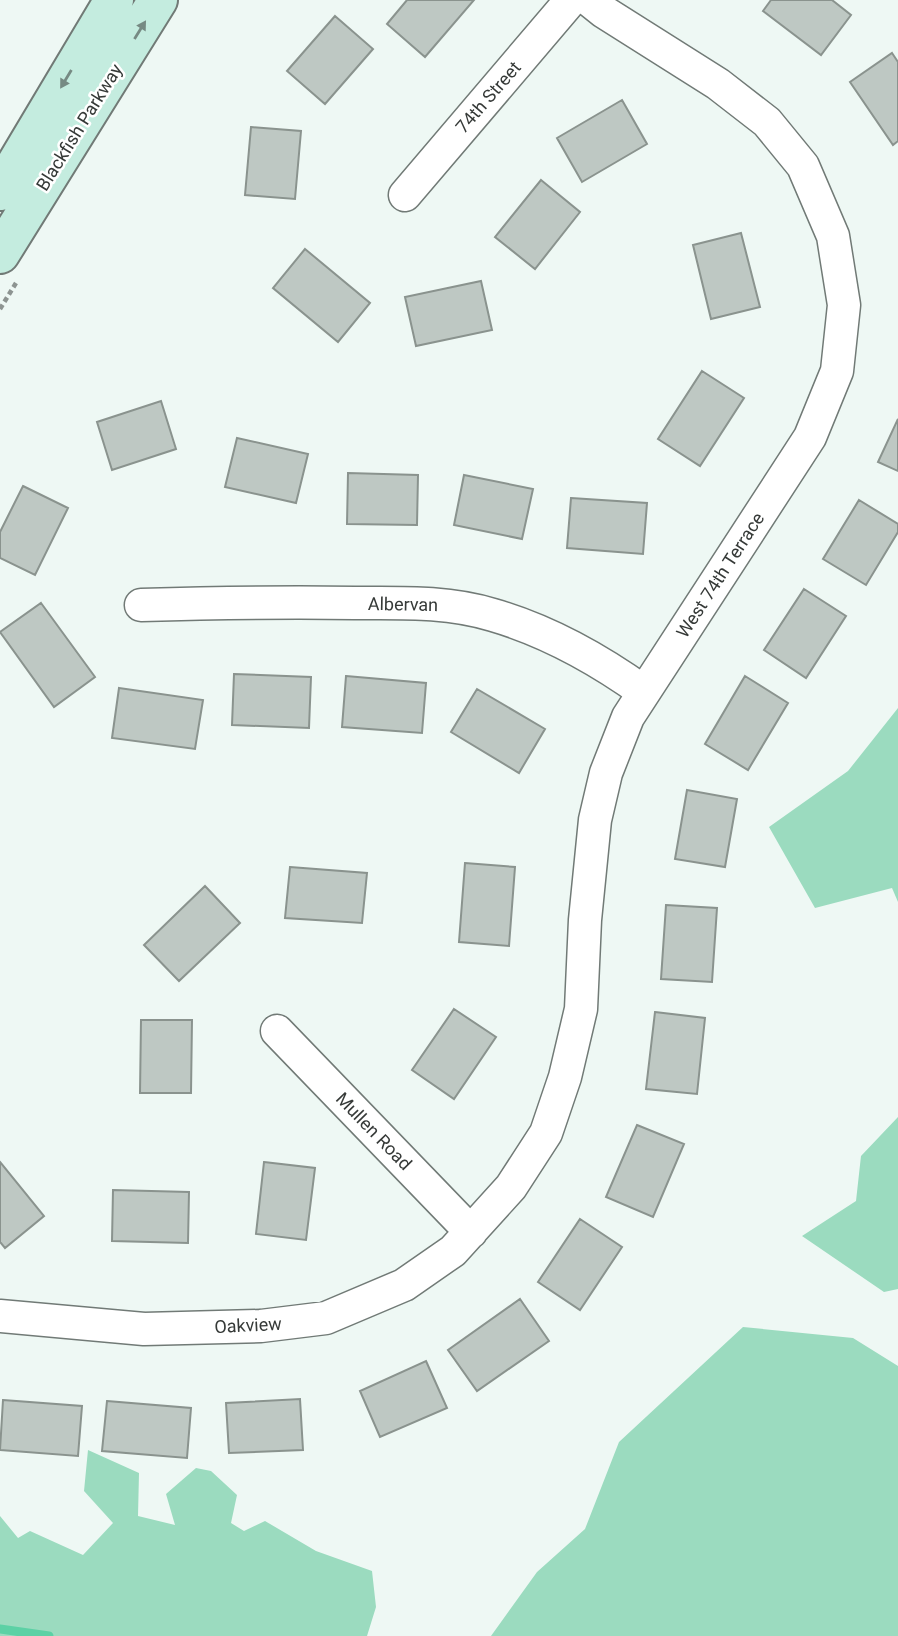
<svg xmlns="http://www.w3.org/2000/svg" width="898" height="1636" viewBox="0 0 898 1636" font-family="Roboto,sans-serif">
<style>
.green{fill:#9bdbbf}
.lines{fill:none;stroke-linecap:round;stroke-linejoin:round}
.stream{stroke:#5cd1a5;stroke-width:9}
.building{fill:#bec8c3;stroke:#8a938e;stroke-width:2}
.street-casing{stroke:#717a76;stroke-width:35}
.secondary-casing{stroke:#717a76;stroke-width:42}
.path{stroke:#8d9491;stroke-width:4.5;stroke-dasharray:5 3.5;stroke-linecap:butt}
.street{stroke:#fff;stroke-width:32}
.secondary{stroke:#c4ecdf;stroke-width:38}
.oneway{fill:#768a83}
.labels{text-anchor:middle;dominant-baseline:central;stroke-width:5;stroke-linejoin:round;paint-order:stroke}
.street-label{font-size:18px;fill:#363a38;stroke:#fff}
</style>
<rect width="100%" height="100%" fill="#eef8f4"/>
<path class="green" d="M898 708V902L892 888 815 908 769 827 848 771Z
M898 1117V1289L884 1292 802 1236 856 1201 861 1156Z
M743 1327 853 1338 898 1366V1636H491L537 1572 585 1529 619 1442Z
M88 1450 139 1473 138 1516 175 1525 166 1494 196 1468 211 1471 237 1495 231 1523 244 1531 265 1521 316 1551 372 1571 376 1607 367 1636H0V1516L18 1538 30 1531 83 1555 113 1523 84 1491Z"/>
<g class="lines">
<path class="stream" d="M0 1629 49 1636"/>
</g>
<path class="building" d="M407 0H474L425 57 387 24Z
M771 0H832L851 15 821 55 763 11Z
M335 16 373 49 325 104 287 71Z
M892 53 898 62V141L893 145 850 82Z
M622 100 647 144 582 182 557 138Z
M251 127 301 131 295 199 245 195Z
M541 180 580 212 535 269 495 237Z
M741 233 760 307 711 319 693 245Z
M305 249 370 303 338 342 273 288Z
M481 281 492 330 416 346 405 297Z
M702 371 744 398 700 466 658 439Z
M161 401 176 449 112 470 97 422Z
M898 419V471L878 462Z
M237 438 308 454 296 503 225 487Z
M348 473 418 475 417 525 347 524Z
M464 475 533 489 522 539 454 525Z
M23 486 68 508 35 575 0 558V532Z
M571 498 647 503 643 554 567 548Z
M859 500 898 524V532L866 585 823 559Z
M804 589 846 616 806 678 764 650Z
M41 603 95 677 54 707 0 632Z
M234 674 311 677 309 728 232 725Z
M346 676 426 683 422 733 342 727Z
M745 676 788 703 748 770 705 744Z
M119 688 203 700 195 749 112 738Z
M477 689 545 729 519 773 451 732Z
M687 790 737 799 725 867 675 859Z
M465 863 515 867 509 946 459 942Z
M290 867 367 873 362 923 285 918Z
M205 886 240 923 179 981 144 945Z
M666 905 717 908 712 982 661 979Z
M454 1009 496 1037 454 1099 412 1070Z
M655 1012 705 1018 697 1094 646 1089Z
M141 1020H192L191 1093H140Z
M637 1125 684 1144 653 1217 606 1197Z
M0 1162 44 1216 5 1248 0 1242Z
M264 1162 315 1168 306 1240 256 1234Z
M113 1190 189 1192 188 1243 112 1241Z
M580 1219 622 1247 580 1310 538 1282Z
M520 1299 549 1341 477 1391 448 1350Z
M426 1361 447 1408 380 1437 360 1391Z
M300 1399 303 1450 229 1453 226 1403Z
M3 1400 82 1406 78 1456 0 1450Z
M107 1401 191 1408 187 1458 102 1451Z"/>
<g class="lines">
<g class="street-casing">
<path id="street" d="M405 195 571 0
M141 605C213 603 284 602 355 603 401 603 448 601 493 615 548 631 598 659 644 692
M277 1031 471 1232
M0 1316 144 1329 261 1326 326 1318 404 1285 453 1251 511 1187 546 1133 565 1077 581 1009 585 920 595 820 606 773 628 717 810 437 837 371 844 305 833 236 803 166 767 122 718 84 604 12 589 0"/>
</g>
<g class="secondary-casing">
<path id="secondary" d="M0 191 114 0
M0 254 158 0"/>
</g>
<path class="path" d="M0 309 16 283"/>
<use href="#street" class="street"/>
<use href="#secondary" class="secondary"/>
</g>
<defs><path id="oneway-solid" d="M-6-.8H1V-3.2L6.5 0L1 3.2V.8H-6Z" transform="scale(1.75)"/></defs>
<g class="oneway">
<use href="#oneway-solid" transform="translate(140 30) rotate(-58)"/>
<use href="#oneway-solid" transform="translate(66 79) rotate(121)"/>
</g>
<g class="labels">
<g class="street-label">
<text transform="translate(488 97) rotate(-49)">74th Street</text>
<text transform="translate(79 127) rotate(-58)">Blackfish Parkway</text>
<text transform="translate(720 575) rotate(-57)">West 74th Terrace</text>
<text transform="translate(403 604) rotate(1)">Albervan</text>
<text transform="translate(374 1131) rotate(46)">Mullen Road</text>
<text transform="translate(248 1325) rotate(-3)">Oakview</text>
</g>
</g>
</svg>
